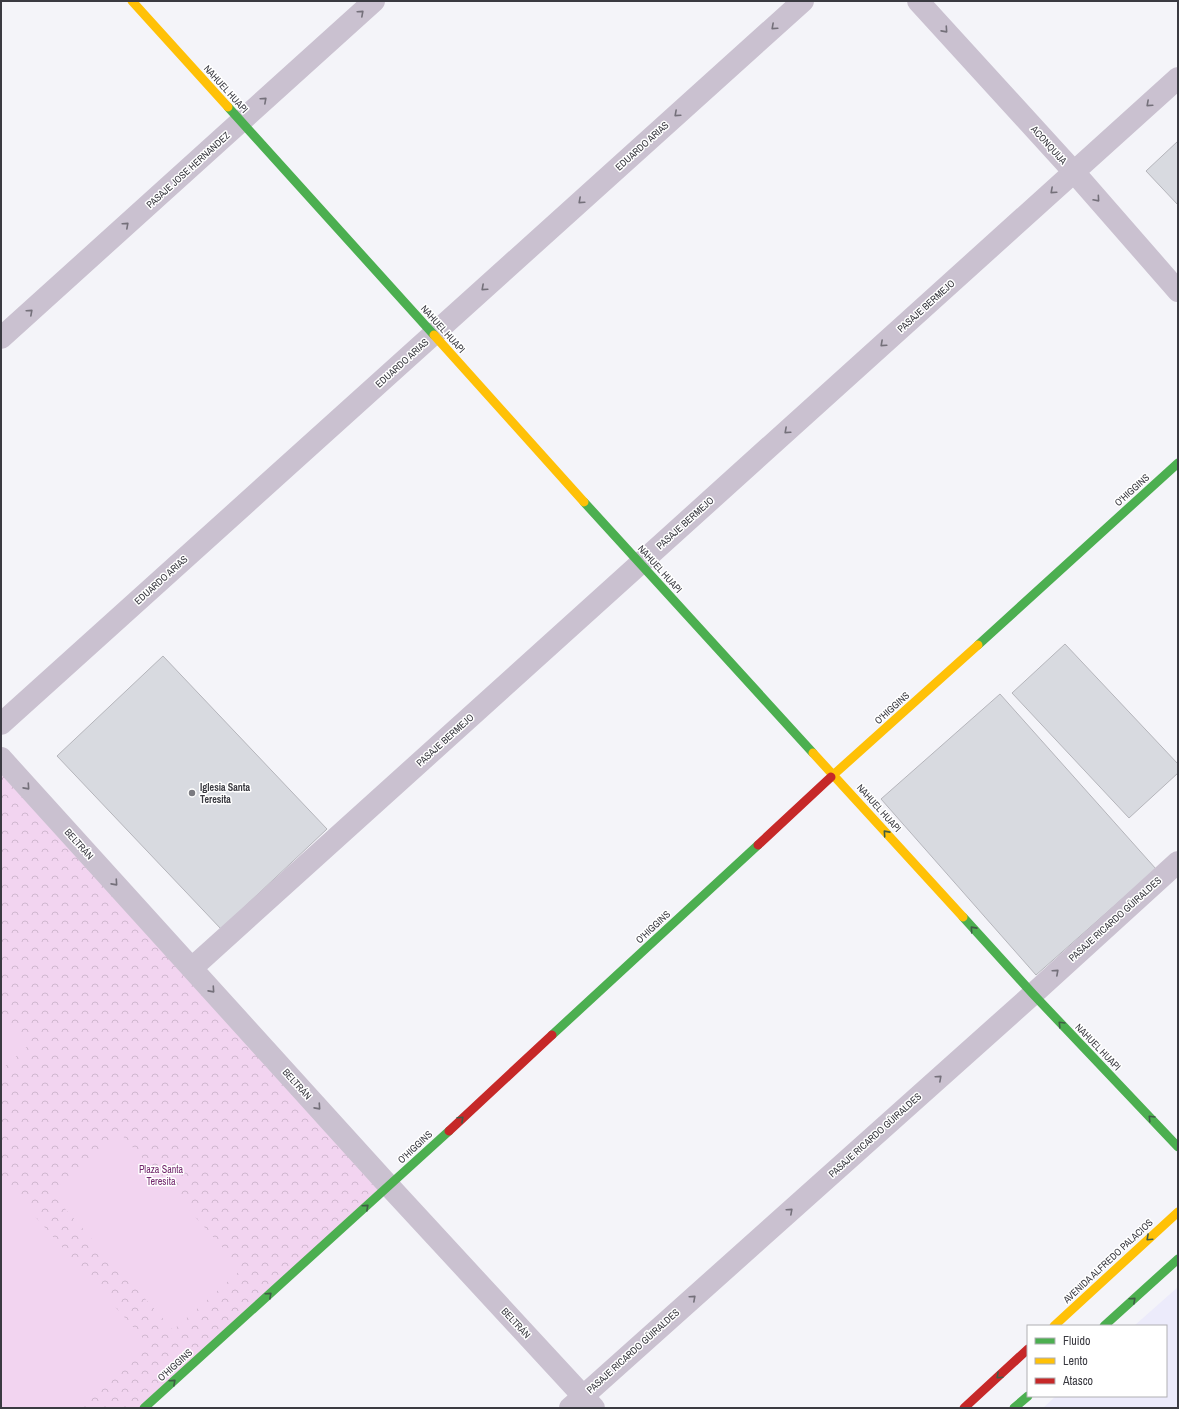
<svg xmlns="http://www.w3.org/2000/svg" width="1179" height="1409" viewBox="0 0 1179 1409" font-family="'Archivo Narrow',sans-serif">
<style>
.built{fill:#ecebfb}
.park{fill:url(#park-crowns)}
.garden{fill:#f2d4f0}
.building{fill:#d8dae0;stroke:#b5b5bb}
.lines{fill:none;stroke-linecap:round;stroke-linejoin:round}
.street{stroke:#cac1d0;stroke-width:22}
.fast{stroke:#4caf50;stroke-width:9}
.slow{stroke:#ffc107;stroke-width:9}
.jam{stroke:#c62828;stroke-width:9}
.oneway{stroke:#74707a}
.oneway2{stroke:#3f5d46}
.poi-dot{fill:#7b7b81;stroke:#fff;stroke-width:1.5}
.labels{text-anchor:middle;dominant-baseline:central;stroke-width:3;stroke-linejoin:round;paint-order:stroke}
.street-label{font-size:10px;fill:#3a3a41;stroke:#fff}
.poi-label{font-size:10px;font-weight:bold;fill:#3a3a41;stroke:#fff;text-anchor:start}
.park-label{font-size:10px;fill:#71266b;stroke:#fff}
</style>
<defs>
<pattern id="park-crowns" width="20" height="18" patternUnits="userSpaceOnUse"><rect width="20" height="18" fill="#f2d4f0"/><path d="M2 6a3 3 0 1 1 6 0M12 15a3 3 0 1 1 6 0" fill="none" stroke="#d0b7cf"/></pattern>
</defs>
<rect width="100%" height="100%" fill="#f4f4f9"/>
<path class="built" d="M1178 1287V1408H1043L1056 1396H1166V1326H1134Z"/>
<path class="park" d="M1 758 389 1186 144 1408H1Z"/>
<path class="garden" d="M1 1014 29 1045 1 1070Z
M119 1132 242 1269 173 1330 51 1193Z
M1 1178 149 1345 78 1408H1Z"/>
<path class="building" d="M1178 141V205L1146 171Z
M1065 644 1178 764V773L1129 818 1012 693Z
M163 656 327 829 221 929 57 756Z
M1000 694 1156 869 1036 975 881 799Z"/>
<g class="lines">
<path class="street" d="M918 1 1074 172 1178 291
M1 338 374 1
M1 724 803 1
M1 758 389 1186 594 1408
M192 968 1178 78
M570 1408 1033 994 1178 862"/>
<path class="fast" d="M228 107 434 335
M584 502 813 753
M978 645 1178 463
M963 917 1033 994 1178 1147
M552 1035 758 845
M1104 1326 1178 1259
M144 1408 449 1131
M1014 1408 1028 1396"/>
<path class="slow" d="M132 1 228 107
M434 335 584 502
M813 753 963 917
M831 777 978 645
M1054 1326 1178 1212"/>
<path class="jam" d="M758 845 831 777
M449 1131 552 1035
M964 1408 1028 1349"/>
</g>
<defs><path id="oneway-chevron" d="M-2-3.5L2.5 0L-2 3.5" fill="none" stroke-width="1.6" stroke-linecap="round" stroke-linejoin="round"/></defs>
<g class="oneway">
<use href="#oneway-chevron" transform="translate(361 13) rotate(-42)"/>
<use href="#oneway-chevron" transform="translate(774 27) rotate(138)"/>
<use href="#oneway-chevron" transform="translate(945 30) rotate(48)"/>
<use href="#oneway-chevron" transform="translate(264 100) rotate(-42)"/>
<use href="#oneway-chevron" transform="translate(1149 104) rotate(138)"/>
<use href="#oneway-chevron" transform="translate(677 114) rotate(138)"/>
<use href="#oneway-chevron" transform="translate(1053 191) rotate(138)"/>
<use href="#oneway-chevron" transform="translate(1097 199) rotate(49)"/>
<use href="#oneway-chevron" transform="translate(581 201) rotate(138)"/>
<use href="#oneway-chevron" transform="translate(126 225) rotate(-42)"/>
<use href="#oneway-chevron" transform="translate(484 288) rotate(138)"/>
<use href="#oneway-chevron" transform="translate(30 312) rotate(-42)"/>
<use href="#oneway-chevron" transform="translate(883 344) rotate(138)"/>
<use href="#oneway-chevron" transform="translate(787 431) rotate(138)"/>
<use href="#oneway-chevron" transform="translate(27 787) rotate(48)"/>
<use href="#oneway-chevron" transform="translate(115 883) rotate(48)"/>
<use href="#oneway-chevron" transform="translate(1056 972) rotate(-42)"/>
<use href="#oneway-chevron" transform="translate(212 990) rotate(48)"/>
<use href="#oneway-chevron" transform="translate(939 1078) rotate(-42)"/>
<use href="#oneway-chevron" transform="translate(318 1107) rotate(48)"/>
<use href="#oneway-chevron" transform="translate(790 1211) rotate(-42)"/>
<use href="#oneway-chevron" transform="translate(693 1298) rotate(-42)"/>
</g>
<g class="oneway2">
<use href="#oneway-chevron" transform="translate(886 833) rotate(-132)"/>
<use href="#oneway-chevron" transform="translate(973 929) rotate(-132)"/>
<use href="#oneway-chevron" transform="translate(1061 1024) rotate(-134)"/>
<use href="#oneway-chevron" transform="translate(1151 1118) rotate(-134)"/>
<use href="#oneway-chevron" transform="translate(461 1119) rotate(-43)"/>
<use href="#oneway-chevron" transform="translate(366 1207) rotate(-42)"/>
<use href="#oneway-chevron" transform="translate(1149 1238) rotate(137)"/>
<use href="#oneway-chevron" transform="translate(269 1295) rotate(-42)"/>
<use href="#oneway-chevron" transform="translate(1133 1300) rotate(-42)"/>
<use href="#oneway-chevron" transform="translate(999 1376) rotate(137)"/>
<use href="#oneway-chevron" transform="translate(173 1382) rotate(-42)"/>
</g>
<circle class="poi-dot" cx="192" cy="793" r="4"/>
<g class="labels">
<g class="street-label">
<text transform="translate(226 89) rotate(48)">NAHUEL HUAPI</text>
<text transform="translate(1049 145) rotate(48)">ACONQUIJA</text>
<text transform="translate(642 146) rotate(-42)">EDUARDO ARIAS</text>
<text transform="translate(188 170) rotate(-42)">PASAJE JOSE HERNANDEZ</text>
<text transform="translate(926 306) rotate(-42)">PASAJE BERMEJO</text>
<text transform="translate(443 329) rotate(48)">NAHUEL HUAPI</text>
<text transform="translate(402 363) rotate(-42)">EDUARDO ARIAS</text>
<text transform="translate(1132 490) rotate(-42)">O'HIGGINS</text>
<text transform="translate(685 523) rotate(-42)">PASAJE BERMEJO</text>
<text transform="translate(660 569) rotate(48)">NAHUEL HUAPI</text>
<text transform="translate(161 580) rotate(-42)">EDUARDO ARIAS</text>
<text transform="translate(892 708) rotate(-42)">O'HIGGINS</text>
<text transform="translate(445 740) rotate(-42)">PASAJE BERMEJO</text>
<text transform="translate(879 808) rotate(48)">NAHUEL HUAPI</text>
<text transform="translate(79 844) rotate(48)">BELTRÁN</text>
<text transform="translate(1115 919) rotate(-42)">PASAJE RICARDO GÜIRALDES</text>
<text transform="translate(653 927) rotate(-43)">O'HIGGINS</text>
<text transform="translate(1098 1047) rotate(46)">NAHUEL HUAPI</text>
<text transform="translate(297 1084) rotate(48)">BELTRÁN</text>
<text transform="translate(875 1135) rotate(-42)">PASAJE RICARDO GÜIRALDES</text>
<text transform="translate(415 1147) rotate(-43)">O'HIGGINS</text>
<text transform="translate(1108 1261) rotate(-43)">AVENIDA ALFREDO PALACIOS</text>
<text transform="translate(516 1323) rotate(47)">BELTRÁN</text>
<text transform="translate(633 1351) rotate(-42)">PASAJE RICARDO GÜIRALDES</text>
<text transform="translate(175 1365) rotate(-42)">O'HIGGINS</text>
</g>
<g class="poi-label">
<text x="200" y="787">Iglesia Santa<tspan x="200" dy="12">Teresita</tspan></text>
</g>
<g class="park-label">
<text x="161" y="1169">Plaza Santa<tspan x="161" dy="12">Teresita</tspan></text>
</g>
</g>
<rect width="1179" height="1409" fill="none" stroke="#3a3a41" stroke-width="4"/>
<rect x="1027" y="1325" width="140" height="72" fill="#ffffff" stroke="#b0b0b3"/>
<rect x="1035" y="1338" width="20" height="6" fill="#4caf50" stroke="#b0b0b3"/>
<text x="1063" y="1345" font-size="12" fill="#3a3a41">Fluido</text>
<rect x="1035" y="1358" width="20" height="6" fill="#ffc107" stroke="#b0b0b3"/>
<text x="1063" y="1365" font-size="12" fill="#3a3a41">Lento</text>
<rect x="1035" y="1378" width="20" height="6" fill="#c62828" stroke="#b0b0b3"/>
<text x="1063" y="1385" font-size="12" fill="#3a3a41">Atasco</text>
</svg>
